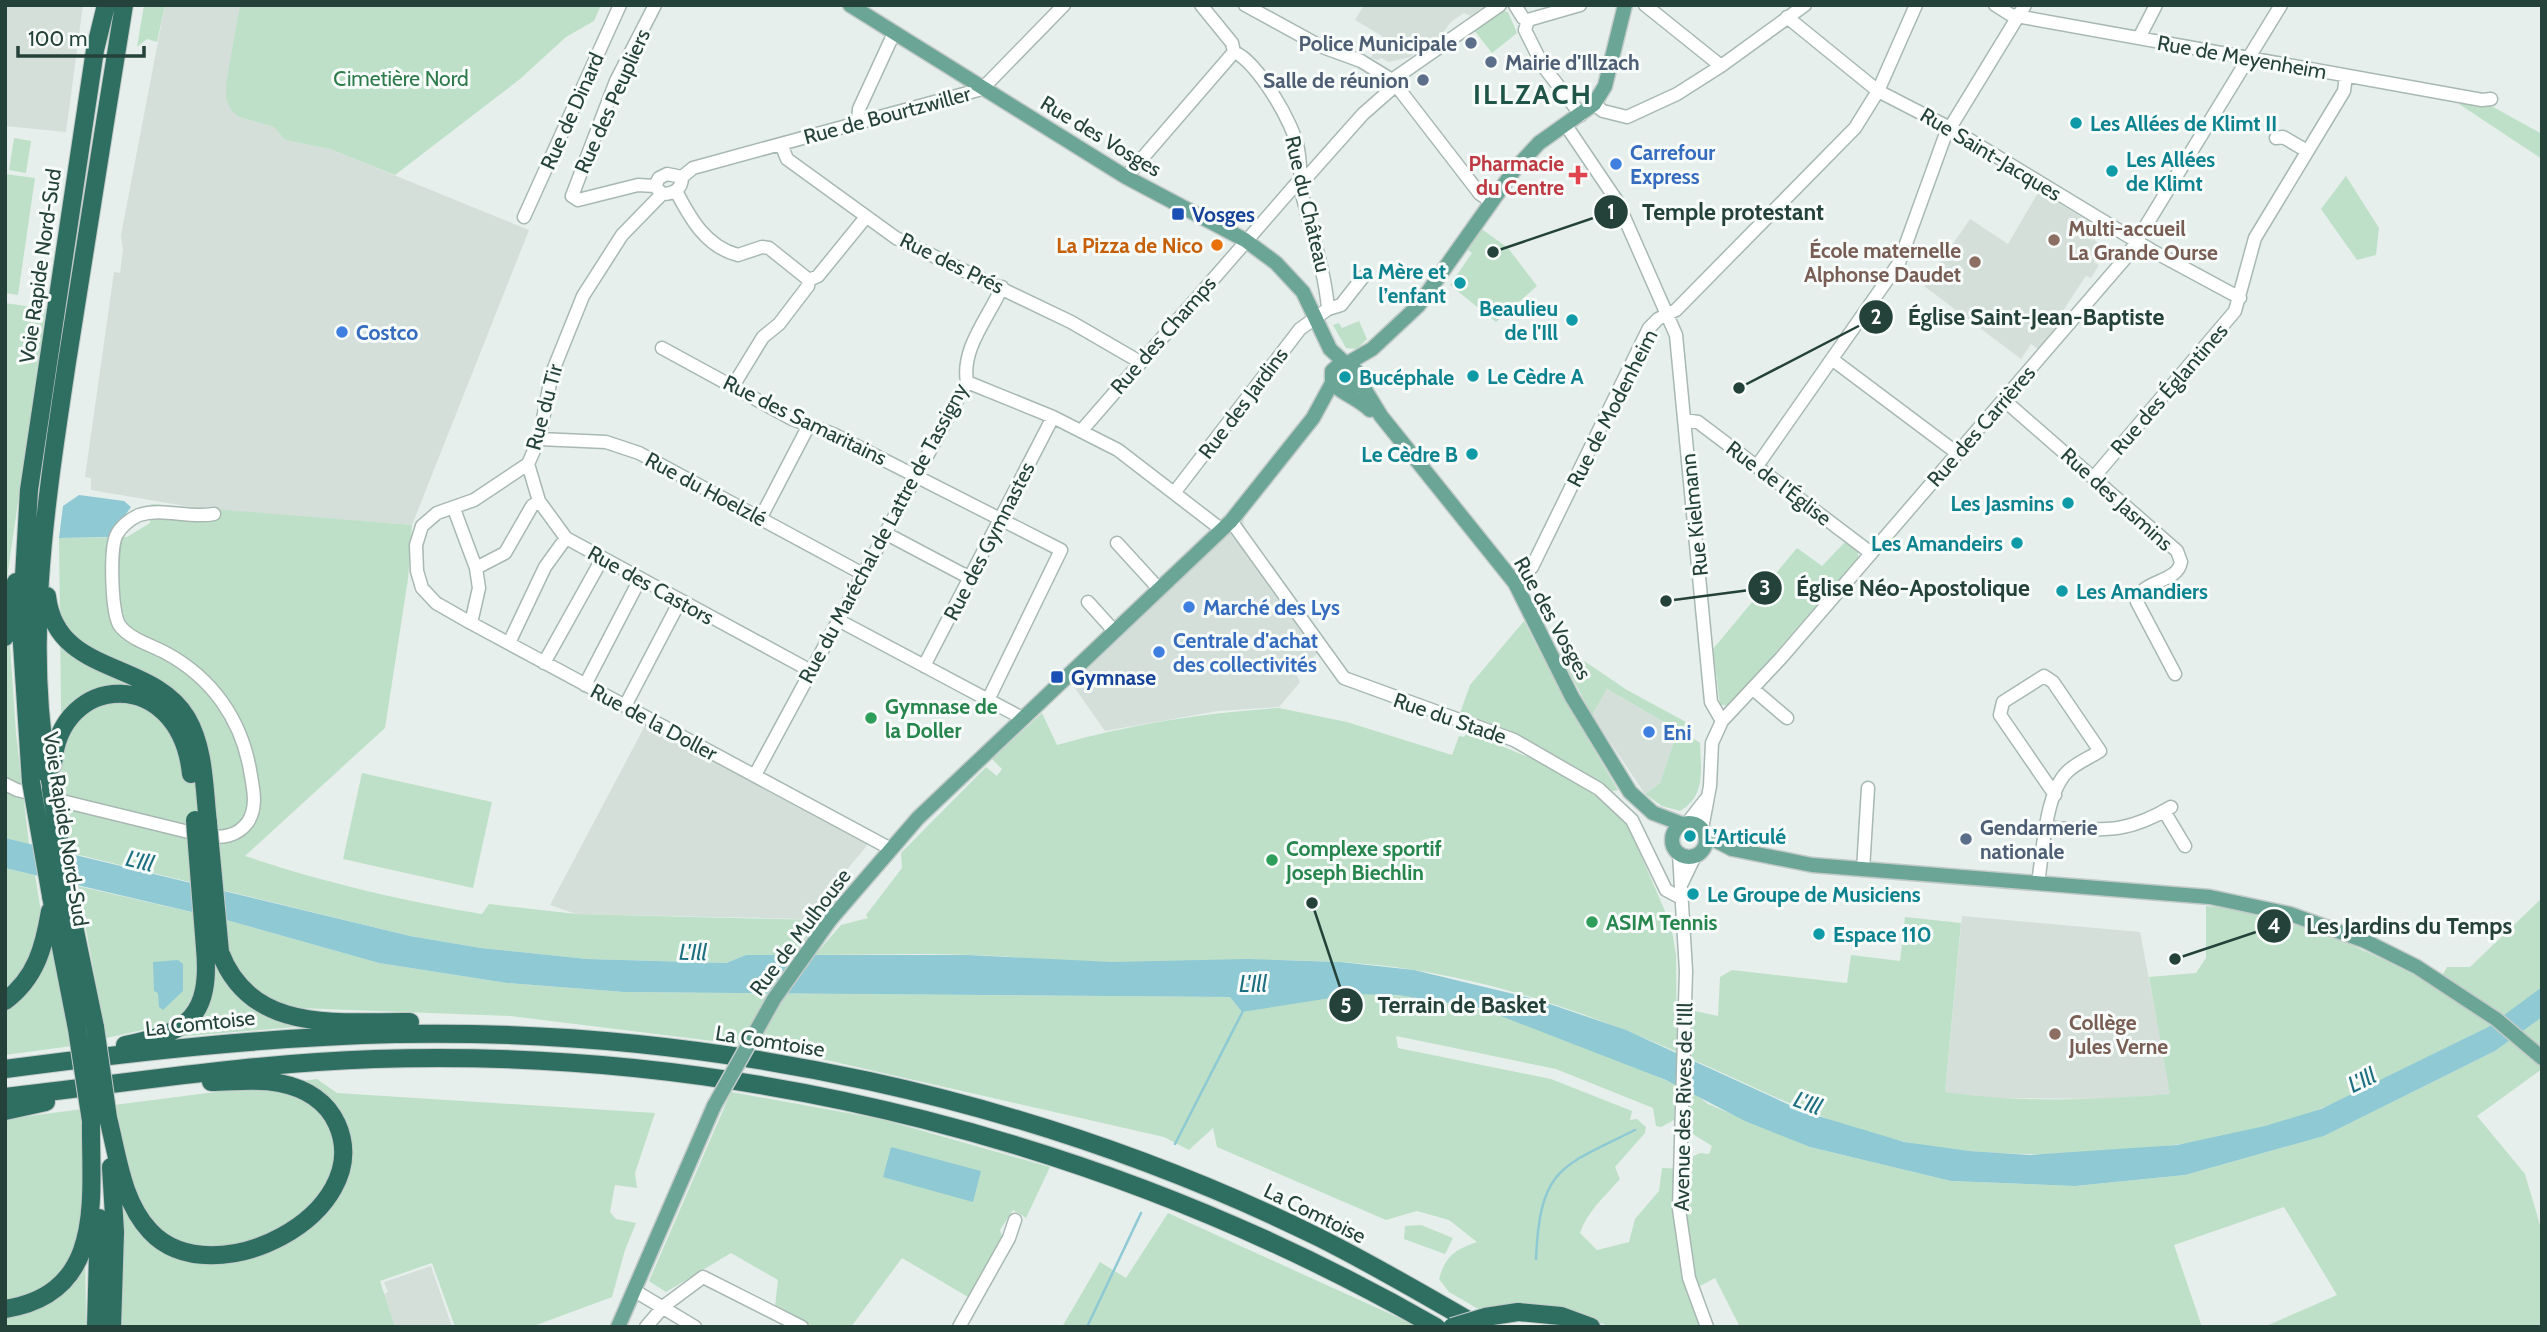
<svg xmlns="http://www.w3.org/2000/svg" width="2547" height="1332" viewBox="0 0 2547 1332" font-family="Cabin,sans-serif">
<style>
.built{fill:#d4dfda}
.green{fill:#bfe0c8}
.water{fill:#8ec9d4}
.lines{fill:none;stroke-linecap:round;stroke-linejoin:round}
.stream{stroke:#8ec9d4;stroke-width:2.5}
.minor-casing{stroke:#a8b8b2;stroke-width:15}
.major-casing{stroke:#c2cac8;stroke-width:17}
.highway-casing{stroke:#c2cac8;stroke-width:20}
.minor{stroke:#fff;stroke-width:12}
.major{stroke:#6aa596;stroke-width:14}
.highway{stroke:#2f6f62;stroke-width:18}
.major-bridge-casing{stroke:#c2cac8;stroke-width:17;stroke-linecap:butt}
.highway-bridge-casing{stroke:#c2cac8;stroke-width:20;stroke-linecap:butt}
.major-bridge{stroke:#6aa596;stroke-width:14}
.highway-bridge{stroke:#2f6f62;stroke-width:18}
.service-dot{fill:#5c6f8a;stroke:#f7fbf9;stroke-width:2.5}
.culture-dot{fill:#0f9aa8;stroke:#f7fbf9;stroke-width:2.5}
.shop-dot{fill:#3f7fe0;stroke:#f7fbf9;stroke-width:2.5}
.health-dot{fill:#e0444e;stroke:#f7fbf9;stroke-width:2.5}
.transit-dot{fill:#1a4fb4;stroke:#f7fbf9;stroke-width:2.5}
.education-dot{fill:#8d6e63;stroke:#f7fbf9;stroke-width:2.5}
.food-dot{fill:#e8710a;stroke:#f7fbf9;stroke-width:2.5}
.leisure-dot{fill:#2e9e5b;stroke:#f7fbf9;stroke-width:2.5}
.labels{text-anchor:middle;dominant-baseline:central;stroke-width:6;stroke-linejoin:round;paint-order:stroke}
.service-label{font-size:21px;font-weight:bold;fill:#4e5e75;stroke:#f7fbf9;text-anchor:end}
.street-label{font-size:21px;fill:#24423a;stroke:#f7fbf9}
.park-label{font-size:21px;fill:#2d7a4b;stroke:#f7fbf9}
.culture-label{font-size:21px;font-weight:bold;fill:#0d838f;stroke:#f7fbf9;text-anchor:start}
.shop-label{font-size:21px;font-weight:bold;fill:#366cbe;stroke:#f7fbf9;text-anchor:start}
.health-label{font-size:21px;font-weight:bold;fill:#be3a42;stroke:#f7fbf9;text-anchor:end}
.transit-label{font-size:21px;font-weight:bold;fill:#164399;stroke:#f7fbf9;text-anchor:start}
.education-label{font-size:21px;font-weight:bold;fill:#785e54;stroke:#f7fbf9;text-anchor:start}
.food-label{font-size:21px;font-weight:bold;fill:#c56008;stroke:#f7fbf9;text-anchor:end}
.leisure-label{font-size:21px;font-weight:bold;fill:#27864d;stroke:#f7fbf9;text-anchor:start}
.water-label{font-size:23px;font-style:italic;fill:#1c6f80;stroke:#f7fbf9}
.district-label{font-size:28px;font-weight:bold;letter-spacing:2px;fill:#1f5548;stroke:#f7fbf9}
.leader{fill:none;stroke:#24423a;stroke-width:2.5}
.callout-dot{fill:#24423a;stroke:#f7fbf9;stroke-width:2.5}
.mark-label{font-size:21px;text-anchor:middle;font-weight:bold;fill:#fff}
.callout-label{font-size:23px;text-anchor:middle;font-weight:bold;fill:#24423a;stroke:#f7fbf9;stroke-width:6;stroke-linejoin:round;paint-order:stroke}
</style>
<rect width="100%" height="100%" fill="#e6efeb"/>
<path class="built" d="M5 5H83L66 132 5 126Z
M165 5H240L226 98 239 117 274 127 285 140 330 149 529 230 412 525 215 511 91 490V478L85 477 114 272 120 273 123 250 121 235Z
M1364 5H1487L1471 16 1464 13 1452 21 1441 35 1410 57 1389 62 1381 58 1378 60 1371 58 1382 36 1355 20Z
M2039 191 2091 223 2084 236 2087 234 2103 247 2094 262 2099 265 2091 278 2086 276 2076 291 2059 317 2063 319 2038 349 2031 344 2021 359 1924 286 1970 219 2008 244Z
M1243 516 1244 527 1328 645 1295 672 1300 682 1279 707 1218 711 1105 731 1072 684 1222 540Z
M1607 689 1678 730 1660 783 1645 794 1592 715Z
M648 720 871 841 805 919 576 914 550 905Z
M1962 916 2140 932 2171 1094 2108 1099 1990 1098 1945 1092Z
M431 1266 452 1327H395L384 1294 388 1292 384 1282Z"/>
<path class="green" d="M144 5H165L157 42 147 39 137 47Z
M240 5H601L594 21 566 37 520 79 395 175 330 149 285 140 274 127 239 117 231 110 226 98V84Z
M1502 10 1508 12 1517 33 1492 53 1474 30Z
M2486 103 2542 134V159L2459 104Z
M14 138 31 141 26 173 9 170Z
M5 174 35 178 18 295 5 293Z
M2346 176 2379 228 2376 255 2357 260 2321 209Z
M1483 230 1508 248 1537 286 1496 322 1450 285 1472 253 1466 249 1477 231Z
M5 303 46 309 6 585 16 733 29 844 5 838Z
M1359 321 1367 339 1357 349 1346 348 1333 325 1339 323 1342 328Z
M151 504 412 525 408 579 385 728 245 856C323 882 401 901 482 914L489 904 576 914 819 920 794 955H746L726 963 587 959 481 948 410 936 71 853 62 789 59 538 127 537 150 523Z
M1845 542 1858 551V558L1730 705H1720L1713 649 1797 548 1822 566Z
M1524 621 1566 702 1618 790 1613 791 1511 731 1460 713 1470 685Z
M1565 648 1627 690 1686 722 1683 731 1700 743C1701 769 1706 796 1680 811L1662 806 1645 794 1660 783 1678 730 1607 689 1592 715 1558 651Z
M1279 708 1347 722 1452 755 1459 736 1464 737 1468 732 1552 767 1612 807 1627 823 1671 925 1676 955 1677 1052C1593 1015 1504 984 1414 970 1313 954 1213 963 1112 962 1064 962 1016 956 969 955 917 953 866 955 815 955L841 925 868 918 866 915 902 868 901 853 986 767 997 776 1002 769 992 759 1042 713 1057 745C1131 724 1203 713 1279 708Z
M362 773 492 802 473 888 343 859Z
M5 868 35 875 41 912 59 972 72 1046 5 1055Z
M78 886 230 921 379 963 507 983 624 992 1230 997 1242 1012C1280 1005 1320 995 1359 994 1471 991 1574 1043 1675 1084L1674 1120 1661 1127 1656 1126 1653 1108 1556 1069 1396 1036 1398 1048 1551 1079 1632 1111 1630 1120 1637 1119 1646 1127 1645 1133 1615 1167 1620 1179C1605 1196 1587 1212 1580 1233L1597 1250 1629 1242 1635 1219 1659 1191 1662 1168 1685 1169 1686 1160 1700 1153 1709 1154 1712 1146 1688 1131V1088L1708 1104 1810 1147 1951 1181 2075 1186 2185 1175 2324 1136 2495 1051 2519 1033 2501 1017 2488 1027C2433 1054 2379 1085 2322 1108 2215 1154 2019 1166 1905 1142 1828 1126 1760 1089 1689 1058L1690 1019H1694L1695 1011 1718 1016 1720 977 1732 970 1847 983 1851 955 1900 961 1905 917 1961 923 1945 1092C2020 1103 2095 1100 2170 1094L2149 977 2196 973 2206 958V906C2283 913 2370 949 2436 987L2447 967H2470L2542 898V1069L2477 1116 2525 1174 2542 1232V1327H2264L2337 1295 2284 1207 2174 1245 2202 1327H1740L1715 1278 1689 1292 1702 1327H1611L1557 1307 1480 1310 1449 1292 1439 1279C1446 1255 1455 1250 1477 1242L1449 1220 1417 1211 1386 1220 1217 1147 1213 1128 1189 1150 1164 1137 778 1049 510 1016 297 1008 279 1003 223 972 318 1025 176 1037 170 1024 106 1038Z
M317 1079 337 1093 655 1113 635 1173 637 1188 615 1185 610 1212 616 1219 636 1223 625 1250 612 1297 531 1327H455L432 1263 380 1281 395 1327H121L122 1208 118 1117 84 1122 86 1327H5V1119Z
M731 1092 881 1119 1050 1167 1026 1218 1013 1210 1000 1230 1003 1239 968 1297 902 1258 851 1327H815L775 1306 778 1280 731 1253 666 1292 649 1281Z
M1168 1213 1419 1327H1062L1100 1262 1126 1278Z
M1421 1225 1453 1238 1445 1254 1404 1239 1405 1226Z"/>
<path class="water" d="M79 495 124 501 131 507 109 537 59 538 63 506Z
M5 838 410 936 481 948 587 959 726 963 746 955H968L1112 962 1246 959 1340 962 1414 970 1538 1000 1626 1030 1805 1112 1904 1142 1969 1151 2030 1155 2177 1145 2265 1126 2321 1109 2488 1027 2542 987V1017L2495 1051 2324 1136 2185 1175 2075 1186 1951 1181 1810 1147 1745 1121 1666 1080 1480 1008 1398 995 1356 994 1242 1012 1230 997 624 992 507 983 379 963 230 921 5 868Z
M178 960 183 964V991L163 1010 159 1007 158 993 154 991 153 962Z
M891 1147 981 1171 973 1202 883 1177Z"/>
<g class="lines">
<path class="stream" d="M1175 1144 1244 1009
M1536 1259C1540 1168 1560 1167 1635 1130
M1087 1327 1141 1213"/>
<g class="minor-casing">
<path id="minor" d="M1201 5 1232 43 1234 52
M1245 5 1320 46 1361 61 1392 80 1480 194 1492 202
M1515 5 1523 18 1528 20
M1645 5 1721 66
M1995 5 2011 15 2482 100 2491 99
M1787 17 1878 91 1950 128 2151 250 2240 298
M1528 20 1525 30 1543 66 1581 115
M1528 20 1580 5
M2139 38 2156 5
M1392 80 1500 5
M1594 104 1603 111 1627 117 1677 94 1721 66 1805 5
M858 122 859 109 894 33
M1565 124 1617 201 1676 335 1711 702 1722 721 1712 743 1710 786 1702 829
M2276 138 2283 137 2307 151
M781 144 787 159 896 238 1071 322 1140 362
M667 174 682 177C682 190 673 194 662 194L655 186 659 178Z
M682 177 693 168 982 89 1064 5
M1126 177 1234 52
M655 186 638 185 578 200 572 196 616 81 655 5
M676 191C690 218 706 247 738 255L762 247 769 248 809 280
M662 194 622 235 583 296 552 373 539 439 528 464 474 500 437 513 422 526 416 545 417 571 422 588 436 603 471 623 891 849
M524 217 620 5
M1328 309 1341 305 1363 277
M662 348 792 419 833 434 1061 550 988 700
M1833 360 1957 453
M967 382 1053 417 1118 450 1222 530
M733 386 763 337 779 324 808 286 809 280 818 276 866 217
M2004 400 2177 551 2181 562C2177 584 2140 579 2137 602L2175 674
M1685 420 1698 422 1871 553
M1082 430 1296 184 1307 177 1363 114 1396 85
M539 439 606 442 639 453 863 574
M528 464 539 501 566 538 811 671
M1757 466 1899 263 1945 136 2025 5
M2094 477 2235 311 2255 238 2344 91 2346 76
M1174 493 1300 329 1328 309C1325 271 1312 235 1303 198 1300 182 1301 165 1298 149 1294 124 1257 61 1234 52
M454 509 476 568
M760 519 809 425
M1231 521 1344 678 1514 740 1599 789 1632 820 1666 890 1681 898
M885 533 970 578
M1117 543 1159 589
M1515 583 1532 567 1649 328 1658 319 1676 310 1855 128 1878 91 1916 5
M1088 602 1115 632
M838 620 1022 718
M471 623 479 588 476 568 505 553 532 506 539 501
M509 643 545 567 566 538
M544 663 602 559
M924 666 1053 417
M585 685 640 579
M1753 689 1787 718
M625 706 680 601
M1722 721 1781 658 2128 255 2281 5
M755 775 967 382C961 348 989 317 1002 287
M5 784 17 790 205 836C222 838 237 837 248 822 258 806 253 788 250 770 241 719 212 678 166 653 151 645 130 639 120 626 111 614 110 550 116 536 120 527 130 519 139 515 163 507 189 519 214 514
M2164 811 2185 846
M1688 822 1706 799
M2046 828C2100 829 2123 836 2171 807
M1679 854 1686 971 1679 1209 1689 1278 1707 1327
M1863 870 1868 788
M1682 883 1695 856
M2038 883C2043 852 2045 794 2067 772 2076 763 2089 758 2100 751L2053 682 2044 676 2003 702 2000 715 2055 795
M635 1291 695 1327
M646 1327 664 1306 703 1277 802 1327
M959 1327 1009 1238 1015 1220"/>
</g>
<g class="major-casing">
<path id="major" d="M850 5 1126 177 1245 240 1276 263 1303 292 1330 349 1345 363
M1348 363 1372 349 1418 306 1515 169 1539 143 1594 104 1605 86 1625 5
M1359 380 1381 416 1515 583 1572 697 1630 792 1653 813 1682 824
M1347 392 1358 384 1359 376 1352 365 1341 363 1332 371V383C1339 392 1359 399 1370 410
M1672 840a17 17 0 1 1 34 0a17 17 0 1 1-34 0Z
M1705 835 1732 849 1812 865 2210 897 2290 914 2365 941 2417 967 2496 1019 2542 1058
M830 920 918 818 1231 521 1313 418 1332 383
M618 1327 714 1106"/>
</g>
<g class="highway-casing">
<path id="highway" d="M47 596C56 677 152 659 187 718 205 749 204 789 208 823
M5 637 10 596 16 582
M53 765C59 671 180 666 191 774
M31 782 21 628 29 490 95 50 106 5
M51 789C22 650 46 501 67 362 85 243 105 124 124 5
M51 896 77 1029
M68 897 95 1027
M220 952C251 1035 339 1021 410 1022
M5 1001C36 978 44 947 50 911
M125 1045C189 1033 211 1015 205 948
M5 1069C135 1052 265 1037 396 1034 712 1028 1035 1098 1318 1237 1374 1265 1427 1296 1480 1327
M5 1097C128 1083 251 1063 375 1059 744 1047 1115 1143 1436 1327
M5 1111 46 1102
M108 1118C118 1157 122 1201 150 1231 212 1298 377 1214 337 1124 326 1100 305 1088 279 1083 257 1078 233 1082 211 1082
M111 1167 115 1232 112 1327
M5 1309C107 1293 90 1197 91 1121
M1518 1312 1561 1316 1591 1327
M96 1327 99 1218"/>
</g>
<use href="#minor" class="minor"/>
<use href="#major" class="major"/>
<use href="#highway" class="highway"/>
<g class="major-bridge-casing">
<path id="major-bridge" d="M714 1106 774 999 830 920"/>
</g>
<g class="highway-bridge-casing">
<path id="highway-bridge" d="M31 782 51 896
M51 789 68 897
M195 820 205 948
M208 823 220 952
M95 1027 108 1118
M77 1029 91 1121
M1452 1327 1485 1317 1518 1312"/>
</g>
<use href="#major-bridge" class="major-bridge"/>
<use href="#highway-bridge" class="highway-bridge"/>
</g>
<g class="service-dot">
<circle cx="1471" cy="43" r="7"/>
<circle cx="1491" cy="62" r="7"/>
<circle cx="1423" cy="80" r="7"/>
<circle cx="1966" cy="839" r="7"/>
</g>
<g class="culture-dot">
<circle cx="2076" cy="123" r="7"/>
<circle cx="2112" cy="171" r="7"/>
<circle cx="1460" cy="283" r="7"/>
<circle cx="1572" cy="320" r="7"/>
<circle cx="1473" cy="376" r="7"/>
<circle cx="1345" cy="377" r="7"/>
<circle cx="1472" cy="454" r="7"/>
<circle cx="2068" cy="503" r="7"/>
<circle cx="2017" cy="543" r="7"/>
<circle cx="2062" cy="591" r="7"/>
<circle cx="1690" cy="836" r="7"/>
<circle cx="1693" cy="894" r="7"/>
<circle cx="1819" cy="934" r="7"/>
</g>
<g class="shop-dot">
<circle cx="1616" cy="164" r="7"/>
<circle cx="342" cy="332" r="7"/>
<circle cx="1189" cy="607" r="7"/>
<circle cx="1159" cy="652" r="7"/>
<circle cx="1649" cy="732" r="7"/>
</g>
<path class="health-dot" d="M1574.5 164.5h7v7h7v7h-7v7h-7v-7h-7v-7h7z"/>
<g class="transit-dot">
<rect x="1171" y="207" width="14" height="14" rx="3.5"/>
<rect x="1050" y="670" width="14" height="14" rx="3.5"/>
</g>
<g class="education-dot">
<circle cx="2054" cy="240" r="7"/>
<circle cx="1975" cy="262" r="7"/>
<circle cx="2055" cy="1034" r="7"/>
</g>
<circle class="food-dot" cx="1217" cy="245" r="7"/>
<g class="leisure-dot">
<circle cx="871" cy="718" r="7"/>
<circle cx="1272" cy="860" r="7"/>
<circle cx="1592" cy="922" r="7"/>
</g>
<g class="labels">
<g class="service-label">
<text x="1457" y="43">Police Municipale</text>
<text x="1505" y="62" text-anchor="start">Mairie d'Illzach</text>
<text x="1409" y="80">Salle de réunion</text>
<text x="1980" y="827" text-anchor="start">Gendarmerie<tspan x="1980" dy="24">nationale</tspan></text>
</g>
<g class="street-label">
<text transform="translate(2242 57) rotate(10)">Rue de Meyenheim</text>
<text transform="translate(612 101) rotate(-66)">Rue des Peupliers</text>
<text transform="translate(572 111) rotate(-66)">Rue de Dinard</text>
<text transform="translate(887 115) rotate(-15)">Rue de Bourtzwiller</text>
<text transform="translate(1101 136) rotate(31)">Rue des Vosges</text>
<text transform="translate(1991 154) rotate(31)">Rue Saint-Jacques</text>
<text transform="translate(1308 204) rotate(77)">Rue du Château</text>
<text transform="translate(952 263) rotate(26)">Rue des Prés</text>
<text transform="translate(40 266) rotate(-82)">Voie Rapide Nord-Sud</text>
<text transform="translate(1163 335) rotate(-49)">Rue des Champs</text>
<text transform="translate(2169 389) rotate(-49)">Rue des Églantines</text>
<text transform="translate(1243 403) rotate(-53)">Rue des Jardins</text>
<text transform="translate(544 407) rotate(-75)">Rue du Tir</text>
<text transform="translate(1612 408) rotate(-63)">Rue de Modenheim</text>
<text transform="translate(805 420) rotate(26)">Rue des Samaritains</text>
<text transform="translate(1981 426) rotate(-49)">Rue des Carrières</text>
<text transform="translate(1779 483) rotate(37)">Rue de l'Église</text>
<text transform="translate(706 489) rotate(28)">Rue du Hoelzlé</text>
<text transform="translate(2117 499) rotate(42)">Rue des Jasmins</text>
<text transform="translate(1694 515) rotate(-96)">Rue Kielmann</text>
<text transform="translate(883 533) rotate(-62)">Rue du Maréchal de Lattre de Tassigny</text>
<text transform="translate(989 541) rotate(-63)">Rue des Gymnastes</text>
<text transform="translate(651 585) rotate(29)">Rue des Castors</text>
<text transform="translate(1553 618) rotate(61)">Rue des Vosges</text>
<text transform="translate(1450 718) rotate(19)">Rue du Stade</text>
<text transform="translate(654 722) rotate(28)">Rue de la Doller</text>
<text transform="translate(66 829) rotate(81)">Voie Rapide Nord-Sud</text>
<text transform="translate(800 932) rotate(-53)">Rue de Mulhouse</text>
<text transform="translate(200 1023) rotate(-6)">La Comtoise</text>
<text transform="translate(770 1041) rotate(9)">La Comtoise</text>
<text transform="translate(1683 1107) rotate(-89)">Avenue des Rives de l'Ill</text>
<text transform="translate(1315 1213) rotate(26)">La Comtoise</text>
</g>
<g class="park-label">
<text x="401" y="78">Cimetière Nord</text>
</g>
<g class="culture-label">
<text x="2090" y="123">Les Allées de Klimt II</text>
<text x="2126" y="159">Les Allées<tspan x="2126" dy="24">de Klimt</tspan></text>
<text x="1446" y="271" text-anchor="end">La Mère et<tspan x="1446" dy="24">l’enfant</tspan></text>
<text x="1558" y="308" text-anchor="end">Beaulieu<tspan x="1558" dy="24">de l'Ill</tspan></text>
<text x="1487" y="376">Le Cèdre A</text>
<text x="1359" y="377">Bucéphale</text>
<text x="1458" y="454" text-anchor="end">Le Cèdre B</text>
<text x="2054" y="503" text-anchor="end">Les Jasmins</text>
<text x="2003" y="543" text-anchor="end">Les Amandeirs</text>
<text x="2076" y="591">Les Amandiers</text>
<text x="1704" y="836">L’Articulé</text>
<text x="1707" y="894">Le Groupe de Musiciens</text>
<text x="1833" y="934">Espace 110</text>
</g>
<g class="shop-label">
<text x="1630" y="152">Carrefour<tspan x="1630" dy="24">Express</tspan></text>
<text x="356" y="332">Costco</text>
<text x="1203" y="607">Marché des Lys</text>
<text x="1173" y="640">Centrale d'achat<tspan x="1173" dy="24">des collectivités</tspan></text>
<text x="1663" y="732">Eni</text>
</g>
<g class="health-label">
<text x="1564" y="163">Pharmacie<tspan x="1564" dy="24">du Centre</tspan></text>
</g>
<g class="transit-label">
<text x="1192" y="214">Vosges</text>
<text x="1071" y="677">Gymnase</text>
</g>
<g class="education-label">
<text x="2068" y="228">Multi-accueil<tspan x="2068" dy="24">La Grande Ourse</tspan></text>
<text x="1961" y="250" text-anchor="end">École maternelle<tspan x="1961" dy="24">Alphonse Daudet</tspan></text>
<text x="2069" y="1022">Collège<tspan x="2069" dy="24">Jules Verne</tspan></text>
</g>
<g class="food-label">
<text x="1203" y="245">La Pizza de Nico</text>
</g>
<g class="leisure-label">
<text x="885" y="706">Gymnase de<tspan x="885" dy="24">la Doller</tspan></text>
<text x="1286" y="848">Complexe sportif<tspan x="1286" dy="24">Joseph Biechlin</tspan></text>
<text x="1606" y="922">ASIM Tennis</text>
</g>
<g class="water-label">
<text transform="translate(140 861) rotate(14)">L'Ill</text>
<text transform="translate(693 952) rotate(1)">L'Ill</text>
<text x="1253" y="984">L'Ill</text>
<text transform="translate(2362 1080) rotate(-26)">L'Ill</text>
<text transform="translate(1808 1103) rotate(21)">L'Ill</text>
</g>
<g class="district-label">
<text x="1533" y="94">ILLZACH</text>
</g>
</g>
<path class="leader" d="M1493 252L1611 212M1739 388L1876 317M1666 601L1765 588M2175 959L2274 926M1312 903L1346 1005"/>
<g class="callout-dot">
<circle cx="1493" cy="252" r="7"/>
<circle cx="1739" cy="388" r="7"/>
<circle cx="1666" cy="601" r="7"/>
<circle cx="2175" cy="959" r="7"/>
<circle cx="1312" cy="903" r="7"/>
<circle cx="1611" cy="212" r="18"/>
<circle cx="1876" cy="317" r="18"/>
<circle cx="1765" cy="588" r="18"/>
<circle cx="2274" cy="926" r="18"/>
<circle cx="1346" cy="1005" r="18"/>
</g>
<g class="mark-label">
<text x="1611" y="219">1</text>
<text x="1876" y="324">2</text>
<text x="1765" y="595">3</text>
<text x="2274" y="933">4</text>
<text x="1346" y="1013">5</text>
</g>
<g class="callout-label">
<text x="1733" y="220">Temple protestant</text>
<text x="2036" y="325">Église Saint-Jean-Baptiste</text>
<text x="1913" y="596">Église Néo-Apostolique</text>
<text x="2409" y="934">Les Jardins du Temps</text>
<text x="1462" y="1013">Terrain de Basket</text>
</g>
<rect width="2547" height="1332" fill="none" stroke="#24423a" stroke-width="14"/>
<path d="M18 46v10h126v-10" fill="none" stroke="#24423a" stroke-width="3.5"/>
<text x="28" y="46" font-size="21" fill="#24423a" stroke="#f7fbf9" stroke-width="5" paint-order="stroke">100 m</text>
</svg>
